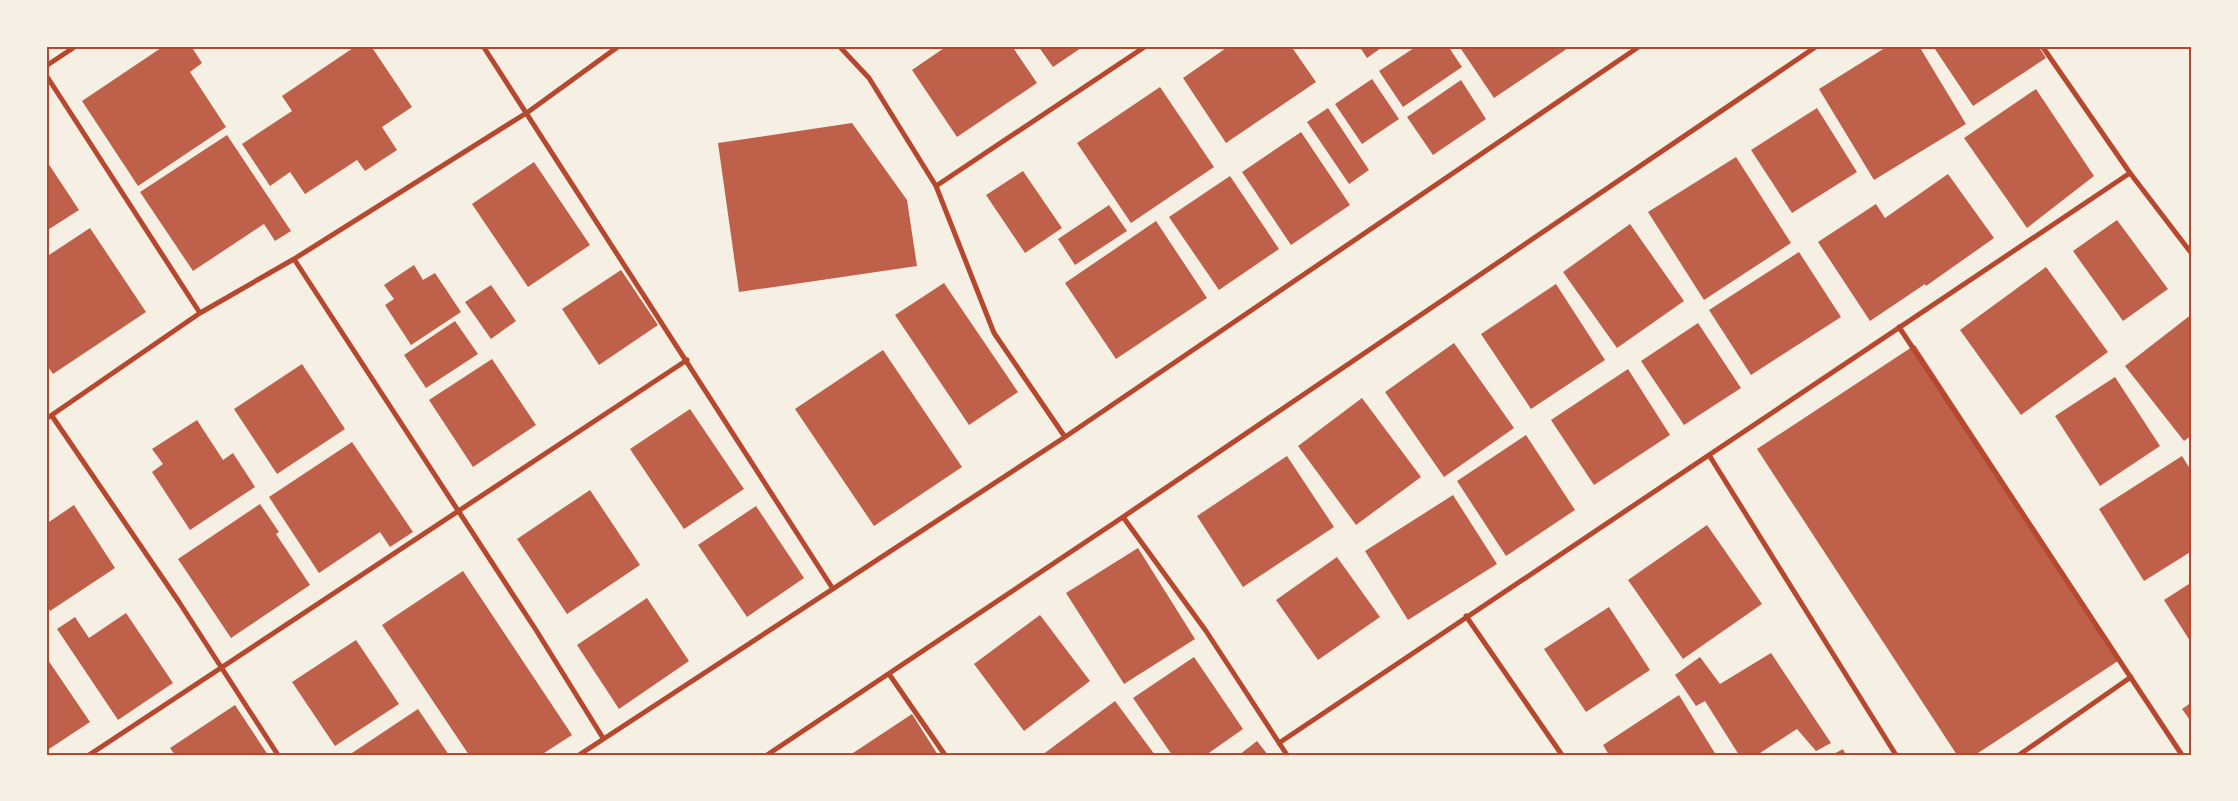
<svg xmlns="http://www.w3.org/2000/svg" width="2238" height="801" viewBox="0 0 2238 801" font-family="'IBM Plex Sans',sans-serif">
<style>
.building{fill:#bf614a}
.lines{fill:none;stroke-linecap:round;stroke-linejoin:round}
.minor{stroke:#b5482f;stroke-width:5}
.neatline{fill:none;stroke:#b5482f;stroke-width:2}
</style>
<rect width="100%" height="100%" fill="#f6efe4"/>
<path class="building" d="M164 46H191L202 63 190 72 226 127 138 186 82 101Z
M356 46H371L412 107 382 127 397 150 365 171 357 160 305 194 290 172 270 186 242 144 292 111 282 96Z
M947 46H1012L1037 83 957 137 912 70Z
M1038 46H1084L1053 67Z
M1229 46H1291L1316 82 1226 143 1183 78Z
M1359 46H1384L1367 58Z
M1417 46H1448L1462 67 1403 107 1379 71Z
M1459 46H1571L1494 98Z
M1888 46H1919L1966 124 1874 180 1819 89Z
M1933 46H2038L2046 58 1973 106Z
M1372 79 1399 119 1362 144 1335 104Z
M1461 80 1486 119 1433 155 1407 117Z
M1160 87 1214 167 1131 223 1077 143Z
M2036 89 2094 176 2027 228 1964 138Z
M1328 108 1369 170 1349 184 1307 122Z
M1817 108 1857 172 1792 213 1751 150Z
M852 123 907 200 917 266 739 292 718 143Z
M1301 132 1350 205 1291 245 1242 172Z
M227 135 291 231 275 241 264 224 193 271 140 192Z
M1736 157 1791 243 1704 300 1648 212Z
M46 160 79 210 46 231Z
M534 162 590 245 528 287 472 204Z
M1023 171 1062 228 1025 253 986 195Z
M1948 174 1994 238 1926 286 1925 284 1870 321 1818 242 1876 204 1885 218Z
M1230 176 1279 249 1219 290 1169 217Z
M1109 205 1127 231 1075 265 1058 239Z
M2117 220 2168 289 2123 321 2073 251Z
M1156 221 1207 298 1116 359 1065 283Z
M1630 224 1684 301 1617 348 1563 272Z
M90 228 146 312 53 374 46 364V257Z
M1799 252 1841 317 1751 375 1709 310Z
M414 265 423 280 435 273 461 312 411 345 385 305 394 299 384 285Z
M2046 267 2108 352 2021 415 1960 330Z
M621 270 658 325 599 365 562 309Z
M944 283 1018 392 969 425 895 315Z
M1556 284 1605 360 1531 409 1481 334Z
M491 285 516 321 491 339 465 302Z
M2192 314V435L2184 441 2125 366Z
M455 321 478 354 426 388 404 355Z
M1698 323 1741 388 1684 425 1641 361Z
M1454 343 1514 428 1444 477 1385 392Z
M1915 345 2121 659 1975 755H1957L1757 449Z
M883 350 962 467 874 526 795 409Z
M492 359 536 425 473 467 429 400Z
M302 364 345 429 277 474 234 409Z
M1628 369 1670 435 1594 485 1551 420Z
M2115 377 2160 446 2100 486 2055 416Z
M1362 398 1421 477 1356 525 1298 446Z
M690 409 744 489 684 529 630 449Z
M197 420 223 460 233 453 255 487 190 530 152 472 163 464 152 449Z
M1526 435 1575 510 1506 556 1457 481Z
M352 442 413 532 390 547 380 532 319 573 269 497Z
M1287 456 1334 527 1243 587 1197 516Z
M2182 456 2192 472V551L2144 581 2099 509Z
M590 490 640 565 567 614 517 539Z
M1453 495 1497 564 1408 620 1365 551Z
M260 504 279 532 276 534 310 585 231 638 178 559Z
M74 505 115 568 50 611 46 605V524Z
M756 506 804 578 747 617 698 545Z
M1707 525 1762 604 1683 659 1628 580Z
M1138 548 1195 639 1124 684 1066 593Z
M1337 557 1380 617 1318 660 1276 600Z
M463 571 572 735 541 755H469L382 625Z
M2192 582V644L2164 600Z
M647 598 689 661 619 709 577 645Z
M1609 607 1650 670 1586 712 1544 649Z
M126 613 173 683 118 720 57 629 75 617 89 638Z
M1040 615 1090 681 1024 731 974 664Z
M356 640 399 704 335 746 292 682Z
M1771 653 1831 743 1816 751 1797 729 1757 755H1739L1705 701 1696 706 1675 675 1700 657 1720 684Z
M46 657 90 722 46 751Z
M1194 657 1243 729 1206 755H1172L1133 698Z
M1679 695 1716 755H1609L1603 745Z
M1115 701 1155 755H1042Z
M2192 702V723L2182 709Z
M235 705 268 755H175L170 748Z
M418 709 449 755H349Z
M912 714 938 755H850Z
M1257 741 1268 755H1239Z
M1843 749 1846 755H1832Z"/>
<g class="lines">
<path class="minor" d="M483 46 833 589
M839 46 869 78 936 186 994 333 1065 437
M2042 46 2130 173 2192 254
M46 66 76 46
M46 75 200 313
M936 186 1146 46
M294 259 536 630 603 738
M1899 327 2182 755
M52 416 179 602 278 755
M46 419 200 313 294 259 528 112 619 46
M1709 455 1896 755
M1123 517 1206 631 1287 755
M1466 616 1562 755
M889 674 945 755
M1279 743 2130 173
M89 755 687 360
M579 755 1065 437 1640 46
M767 755 1123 517 1817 46
M2019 755 2131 677"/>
</g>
<rect width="2238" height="801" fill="none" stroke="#f6efe4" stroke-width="95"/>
<rect x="48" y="48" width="2142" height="706" class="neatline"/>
</svg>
